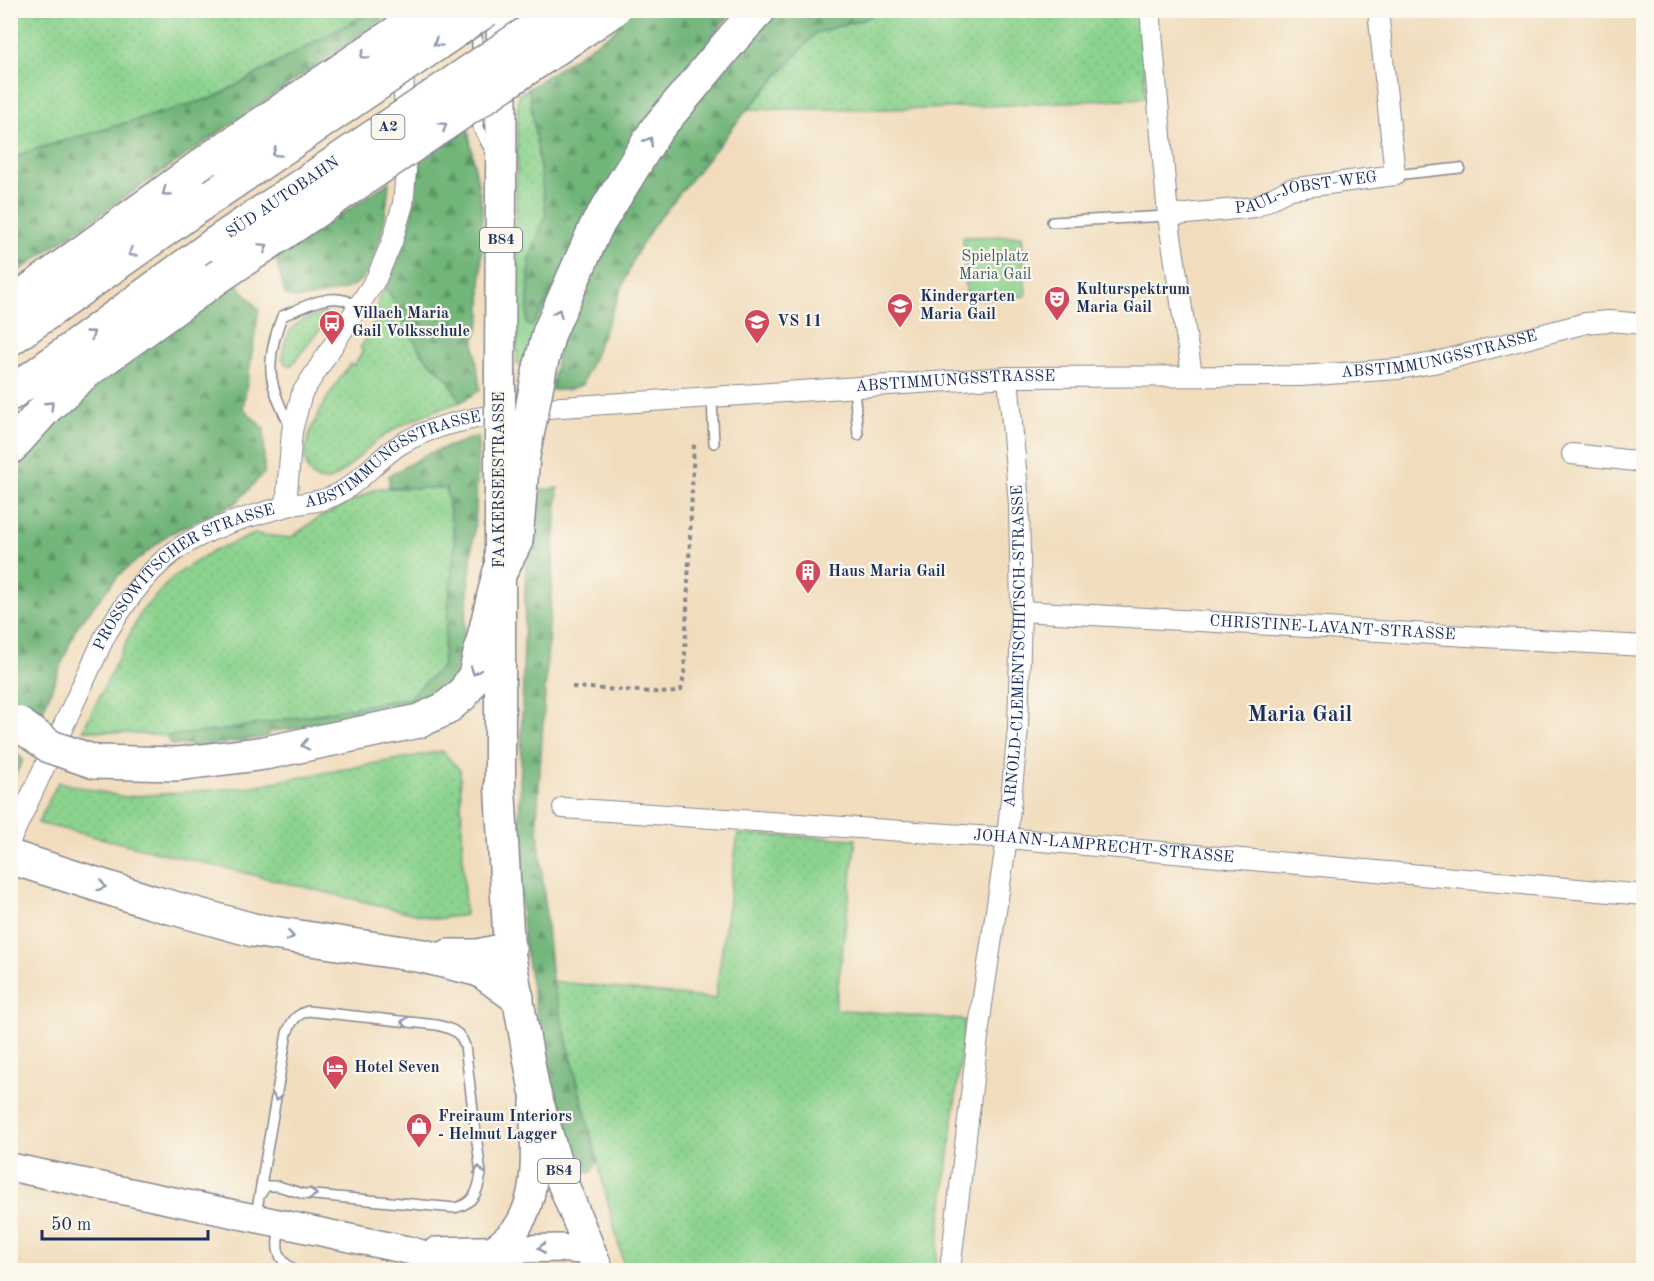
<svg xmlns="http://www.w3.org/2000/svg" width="1654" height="1281" viewBox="0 0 1654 1281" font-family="'Old Standard TT',serif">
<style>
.grass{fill:url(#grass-dots);stroke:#548176;stroke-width:1.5}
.forest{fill:url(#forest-firs);stroke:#46726c;stroke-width:1.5}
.park{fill:url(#park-tufts);stroke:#548176;stroke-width:1.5}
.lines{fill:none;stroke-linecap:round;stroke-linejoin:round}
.lane-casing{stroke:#86868e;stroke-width:12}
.street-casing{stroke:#86868e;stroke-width:22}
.secondary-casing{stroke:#86868e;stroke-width:30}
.primary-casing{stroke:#86868e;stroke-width:33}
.highway-casing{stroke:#86868e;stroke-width:36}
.path{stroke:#86868e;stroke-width:4;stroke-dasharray:4.5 4.5;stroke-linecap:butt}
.lane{stroke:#fff;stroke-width:9}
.street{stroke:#fff;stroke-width:20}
.secondary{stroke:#fff;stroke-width:27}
.primary{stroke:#fff;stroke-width:30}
.highway{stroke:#fff;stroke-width:33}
.primary-bridge-casing{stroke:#86868e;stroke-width:33;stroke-linecap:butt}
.highway-bridge-casing{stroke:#86868e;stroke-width:36;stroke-linecap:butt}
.primary-bridge{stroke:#fff;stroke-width:30}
.highway-bridge{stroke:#fff;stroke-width:33}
.oneway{stroke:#8d97ae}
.labels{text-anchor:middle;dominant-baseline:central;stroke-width:4.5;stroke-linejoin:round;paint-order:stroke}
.shield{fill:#fbf7ec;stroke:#5e6b89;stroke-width:1.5}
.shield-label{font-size:15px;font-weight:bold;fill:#1b2f5e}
.street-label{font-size:16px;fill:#1b2f5e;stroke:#fbf7ec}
.park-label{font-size:16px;fill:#37586a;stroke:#fbf7ec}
.poi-label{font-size:16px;font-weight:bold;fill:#1b2f5e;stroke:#fbf7ec;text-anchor:start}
.district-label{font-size:22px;font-weight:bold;fill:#1b2f5e;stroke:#fbf7ec}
</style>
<defs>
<pattern id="grass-dots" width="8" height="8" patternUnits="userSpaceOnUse" patternTransform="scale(1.5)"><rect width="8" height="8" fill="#8cd38e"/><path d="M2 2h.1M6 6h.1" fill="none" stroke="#78b57d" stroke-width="1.8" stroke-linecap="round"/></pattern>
<pattern id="forest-firs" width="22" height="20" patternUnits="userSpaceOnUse" patternTransform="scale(1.5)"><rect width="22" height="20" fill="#71b579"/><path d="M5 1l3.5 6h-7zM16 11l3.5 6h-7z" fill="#5c9466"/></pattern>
<pattern id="park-tufts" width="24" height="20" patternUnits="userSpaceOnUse" patternTransform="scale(1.5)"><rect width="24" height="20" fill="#8cd38e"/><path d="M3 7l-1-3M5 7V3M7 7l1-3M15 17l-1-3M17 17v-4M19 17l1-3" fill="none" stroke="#78b57d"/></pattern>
</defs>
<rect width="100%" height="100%" fill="#fbf7ec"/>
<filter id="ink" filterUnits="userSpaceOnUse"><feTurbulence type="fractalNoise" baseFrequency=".0167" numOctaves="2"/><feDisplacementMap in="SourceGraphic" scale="12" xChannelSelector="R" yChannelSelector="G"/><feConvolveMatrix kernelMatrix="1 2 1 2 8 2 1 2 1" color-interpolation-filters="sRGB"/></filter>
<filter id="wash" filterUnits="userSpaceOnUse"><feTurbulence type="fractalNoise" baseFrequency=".008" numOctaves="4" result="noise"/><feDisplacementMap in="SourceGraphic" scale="24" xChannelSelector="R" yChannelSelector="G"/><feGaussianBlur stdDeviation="1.35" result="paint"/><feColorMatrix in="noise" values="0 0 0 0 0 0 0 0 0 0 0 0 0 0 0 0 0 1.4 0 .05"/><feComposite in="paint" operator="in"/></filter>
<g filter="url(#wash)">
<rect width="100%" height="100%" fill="#f1ddbd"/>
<path class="grass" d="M11 11H372L215 97 26 152 11 160Z
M877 11H1141L1146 98 925 109H748L816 33 868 18Z
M529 88 546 214 530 259 527 324 551 294 527 365 517 364C514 275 516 185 518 95Z
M386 287 421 353 449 381 461 402C430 411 401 423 375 442 360 454 348 470 332 479 324 482 316 481 311 474 289 448 335 386 350 364L354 366 363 351 360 348 371 332 377 312 378 300Z
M325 313 330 317 328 322 314 336 292 365H287L282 358C286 327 296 320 325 313Z
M446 487 455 543 442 667 408 698 225 730 166 736 83 730 141 612 173 577 212 551 255 534 290 538 320 517 378 488Z
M442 751 460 770 465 915 436 919 38 823 58 782 124 797 247 787Z
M738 834 856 839 835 1009 965 1020 935 1270H625L552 981 715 999Z"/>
<path class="forest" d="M372 11H391L392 13 11 276V160L26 152 215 97Z
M629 11H734L719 27 653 118 533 325 530 326 527 324 530 259 546 214 529 88 617 29V18Z
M779 11H877L868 18 816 33 748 109 653 226 635 256 582 385 567 390H551L566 309 622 202 710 83Z
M468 129 482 207 481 319 474 342 480 390 461 402 449 381 421 353 386 287 406 241 415 198 417 163Z
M389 182C387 208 380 268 357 283 346 291 333 292 321 295 307 297 298 301 285 295L276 259Z
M237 284 259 310 243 408 264 429V473L236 503 169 534 118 576 76 628 39 720 11 694V465L22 448 67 407Z
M478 436 476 510 463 644 451 691 426 708 329 725 272 731 266 737 206 746 172 745 166 736 225 730 408 698 442 667 455 543 446 488H389V476L427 454Z
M558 488 537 817 552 981 597 1161 592 1172 586 1173 571 1145 542 1042 524 943 518 864 528 491Z
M11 748 23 760 11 784Z"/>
<path class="park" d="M1022 236 1026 296 967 300 963 237Z"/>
</g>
<g filter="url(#ink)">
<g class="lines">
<g class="lane-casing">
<path id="lane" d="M477 25V59
M478 109V128L491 152
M1395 175 1460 168
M1052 222 1168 216
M854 388 858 435
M712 399 714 443
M291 428C268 383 264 364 282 316 300 309 325 294 344 300 349 301 353 305 357 308
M256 1215 287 1033C292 1020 296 1015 308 1011L437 1025C452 1029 460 1031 465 1046L481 1174C478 1192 474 1203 455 1208L304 1194 278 1186H266L260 1195
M280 1226C276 1246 275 1258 294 1270"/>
</g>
<g class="street-casing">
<g id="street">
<path d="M1150 10 1168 216 1192 375"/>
<path id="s1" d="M1168 216 1255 207 1290 189 1395 175 1378 10"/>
<path d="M1572 454 1644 462"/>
<path d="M286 506 292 431 302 393 376 279 392 242 403 204 406 171 403 61"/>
<path id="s2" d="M1021 611 1644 646"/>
<path id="s3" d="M563 808 1007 838 1644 895"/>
<path id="s4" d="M10 841 105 636C123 606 143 576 171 554 202 529 246 517 284 507 298 503 314 503 328 498 357 488 376 459 401 444 442 419 500 414 547 408L1008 377 1300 376 1398 369 1433 363 1586 323 1609 321 1644 324"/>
<path id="s5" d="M950 1270 982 1004 1007 838 1018 729 1021 611 1019 504 1008 377"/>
</g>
</g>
<g class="secondary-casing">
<path id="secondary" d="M10 1167 412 1251 475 1270
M494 1249C502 1242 512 1235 518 1226 541 1190 533 1142 534 1102
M436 1251 559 1248 590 1251"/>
</g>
<g class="primary-casing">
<path id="primary" d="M500 371 502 10
M500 457V788L509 949 534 1088 561 1179 598 1270"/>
</g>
<g class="highway-casing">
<path id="highway" d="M10 305 213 157
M10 339 214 195
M540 368 549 333 596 227 656 130 734 37 759 10
M10 394 215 244
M10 448 46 408 87 371 215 279
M95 762 177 764 265 753 419 721 445 709 463 694 475 675 499 574 516 541 523 456
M10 857 152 902 253 930 423 956 480 970 517 997
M449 956H477L509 949"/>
</g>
<path class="path" d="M572 687 670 693 681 690 684 676 694 444"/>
<use href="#lane" class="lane"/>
<use href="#street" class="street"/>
<use href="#secondary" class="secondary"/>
<use href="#primary" class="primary"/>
<use href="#highway" class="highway"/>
<g class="primary-bridge-casing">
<path id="primary-bridge" d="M500 457V371"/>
</g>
<g class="highway-bridge-casing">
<g id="highway-bridge">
<path d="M213 157 430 10"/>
<path d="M214 195 486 10"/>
<path id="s6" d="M215 244 561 10"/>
<path d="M215 279 613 10"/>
<path d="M523 456 540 368"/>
<path d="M17 723 51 747 95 762"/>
</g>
</g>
<use href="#primary-bridge" class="primary-bridge"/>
<use href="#highway-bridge" class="highway-bridge"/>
</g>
<defs><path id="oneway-chevron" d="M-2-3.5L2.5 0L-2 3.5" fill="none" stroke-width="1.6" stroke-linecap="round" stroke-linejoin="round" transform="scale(1.5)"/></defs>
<g class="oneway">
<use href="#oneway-chevron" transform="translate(437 43) rotate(146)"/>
<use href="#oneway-chevron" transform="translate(364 55) rotate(146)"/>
<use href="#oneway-chevron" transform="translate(443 126) rotate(-34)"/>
<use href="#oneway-chevron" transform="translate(649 141) rotate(-58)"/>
<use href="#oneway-chevron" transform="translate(276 153) rotate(146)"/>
<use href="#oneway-chevron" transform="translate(166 192) rotate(144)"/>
<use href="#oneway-chevron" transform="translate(264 247) rotate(-34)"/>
<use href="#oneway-chevron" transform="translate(132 253) rotate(145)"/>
<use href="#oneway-chevron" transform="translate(558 313) rotate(-66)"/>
<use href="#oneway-chevron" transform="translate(91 334) rotate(-36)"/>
<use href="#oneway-chevron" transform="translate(50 405) rotate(-43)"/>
<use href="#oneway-chevron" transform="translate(475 671) rotate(110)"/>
<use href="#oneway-chevron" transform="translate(305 745) rotate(168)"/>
<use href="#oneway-chevron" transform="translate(102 886) rotate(18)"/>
<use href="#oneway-chevron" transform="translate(290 936) rotate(9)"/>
<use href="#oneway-chevron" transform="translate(405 1022) rotate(-174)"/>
<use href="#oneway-chevron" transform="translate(277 1097) rotate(100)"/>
<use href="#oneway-chevron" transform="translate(479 1170) rotate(-93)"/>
<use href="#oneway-chevron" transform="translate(313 1194) rotate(7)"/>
<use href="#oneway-chevron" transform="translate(542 1248) rotate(180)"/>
</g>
</g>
<defs>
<g id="theatre-pin" transform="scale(1.35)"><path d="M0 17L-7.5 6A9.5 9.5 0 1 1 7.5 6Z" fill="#d1495b" stroke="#fbf7ec"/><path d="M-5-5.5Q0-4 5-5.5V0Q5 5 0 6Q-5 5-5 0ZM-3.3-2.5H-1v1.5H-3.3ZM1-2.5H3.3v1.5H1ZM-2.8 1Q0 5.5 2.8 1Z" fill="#fff"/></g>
<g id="school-pin" transform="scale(1.35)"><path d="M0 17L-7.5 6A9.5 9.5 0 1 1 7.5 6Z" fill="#d1495b" stroke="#fbf7ec"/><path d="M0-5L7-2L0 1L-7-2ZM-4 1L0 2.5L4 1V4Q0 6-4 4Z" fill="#fff"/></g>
<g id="bus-pin" transform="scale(1.35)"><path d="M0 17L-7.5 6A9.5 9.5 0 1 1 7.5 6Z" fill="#d1495b" stroke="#fbf7ec"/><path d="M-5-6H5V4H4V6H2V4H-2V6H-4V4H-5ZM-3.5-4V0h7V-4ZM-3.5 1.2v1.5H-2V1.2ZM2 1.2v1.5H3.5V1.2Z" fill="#fff"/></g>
<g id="building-pin" transform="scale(1.35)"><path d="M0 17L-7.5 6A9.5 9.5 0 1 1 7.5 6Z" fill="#d1495b" stroke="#fbf7ec"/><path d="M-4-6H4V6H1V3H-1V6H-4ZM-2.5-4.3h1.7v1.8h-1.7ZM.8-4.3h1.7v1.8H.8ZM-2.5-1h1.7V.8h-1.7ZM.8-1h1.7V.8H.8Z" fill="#fff"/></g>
<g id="hotel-pin" transform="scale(1.35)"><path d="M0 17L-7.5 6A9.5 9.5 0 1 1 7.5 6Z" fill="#d1495b" stroke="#fbf7ec"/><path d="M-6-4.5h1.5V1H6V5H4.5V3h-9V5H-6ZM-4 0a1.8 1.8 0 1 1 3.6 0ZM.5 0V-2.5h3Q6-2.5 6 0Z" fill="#fff"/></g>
<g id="shop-pin" transform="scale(1.35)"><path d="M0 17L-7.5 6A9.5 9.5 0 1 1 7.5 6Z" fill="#d1495b" stroke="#fbf7ec"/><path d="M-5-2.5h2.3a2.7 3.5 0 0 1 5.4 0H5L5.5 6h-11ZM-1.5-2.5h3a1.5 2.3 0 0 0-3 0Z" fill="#fff"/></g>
</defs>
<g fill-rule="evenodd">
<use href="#theatre-pin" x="1057" y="299"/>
<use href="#school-pin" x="900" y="306"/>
<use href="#school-pin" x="757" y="322"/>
<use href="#bus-pin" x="332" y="323"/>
<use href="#building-pin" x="808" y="572"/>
<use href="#hotel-pin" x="335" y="1068"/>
<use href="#shop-pin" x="419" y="1126"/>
</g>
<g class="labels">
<g class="shield">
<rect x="371.5" y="115" width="33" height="24" rx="4.5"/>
<rect x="480" y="228" width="42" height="24" rx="4.5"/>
<rect x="538" y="1159" width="42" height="24" rx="4.5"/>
</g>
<g class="shield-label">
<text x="388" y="127">A2</text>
<text x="501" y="240">B84</text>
<text x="559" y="1171">B84</text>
</g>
<g class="street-label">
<text stroke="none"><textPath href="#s1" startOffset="141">PAUL-JOBST-WEG</textPath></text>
<text stroke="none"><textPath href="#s6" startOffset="82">SÜD AUTOBAHN</textPath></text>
<text stroke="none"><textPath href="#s4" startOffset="1638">ABSTIMMUNGSSTRASSE</textPath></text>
<text stroke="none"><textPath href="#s4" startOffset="1152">ABSTIMMUNGSSTRASSE</textPath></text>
<text stroke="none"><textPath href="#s4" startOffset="576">ABSTIMMUNGSSTRASSE</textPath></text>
<text transform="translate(500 480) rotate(-90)">FAAKERSEESTRASSE</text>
<text stroke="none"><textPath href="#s4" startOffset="328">PROSSOWITSCHER STRASSE</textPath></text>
<text stroke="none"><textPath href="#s2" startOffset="312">CHRISTINE-LAVANT-STRASSE</textPath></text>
<text stroke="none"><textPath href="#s5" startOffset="628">ARNOLD-CLEMENTSCHITSCH-STRASSE</textPath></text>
<text stroke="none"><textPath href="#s3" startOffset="542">JOHANN-LAMPRECHT-STRASSE</textPath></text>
</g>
<g class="park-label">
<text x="995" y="257">Spielplatz<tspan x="995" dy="18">Maria Gail</tspan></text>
</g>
<g class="poi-label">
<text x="1076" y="290">Kulturspektrum<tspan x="1076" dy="18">Maria Gail</tspan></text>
<text x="920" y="297">Kindergarten<tspan x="920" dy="18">Maria Gail</tspan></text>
<text x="352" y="314">Villach Maria<tspan x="352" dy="18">Gail Volksschule</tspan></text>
<text x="777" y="322">VS 11</text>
<text x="828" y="572">Haus Maria Gail</text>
<text x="354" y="1068">Hotel Seven</text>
<text x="438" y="1117">Freiraum Interiors<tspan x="438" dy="18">- Helmut Lagger</tspan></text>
</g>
<g class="district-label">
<text x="1300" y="715">Maria Gail</text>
</g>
</g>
<rect width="1654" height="1281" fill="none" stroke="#fbf7ec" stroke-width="36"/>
<path d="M42 1230v9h166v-9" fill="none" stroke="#1b2f5e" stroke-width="3"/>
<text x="51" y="1230" font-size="18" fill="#1b2f5e" stroke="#fbf7ec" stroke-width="4.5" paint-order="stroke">50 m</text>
</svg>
